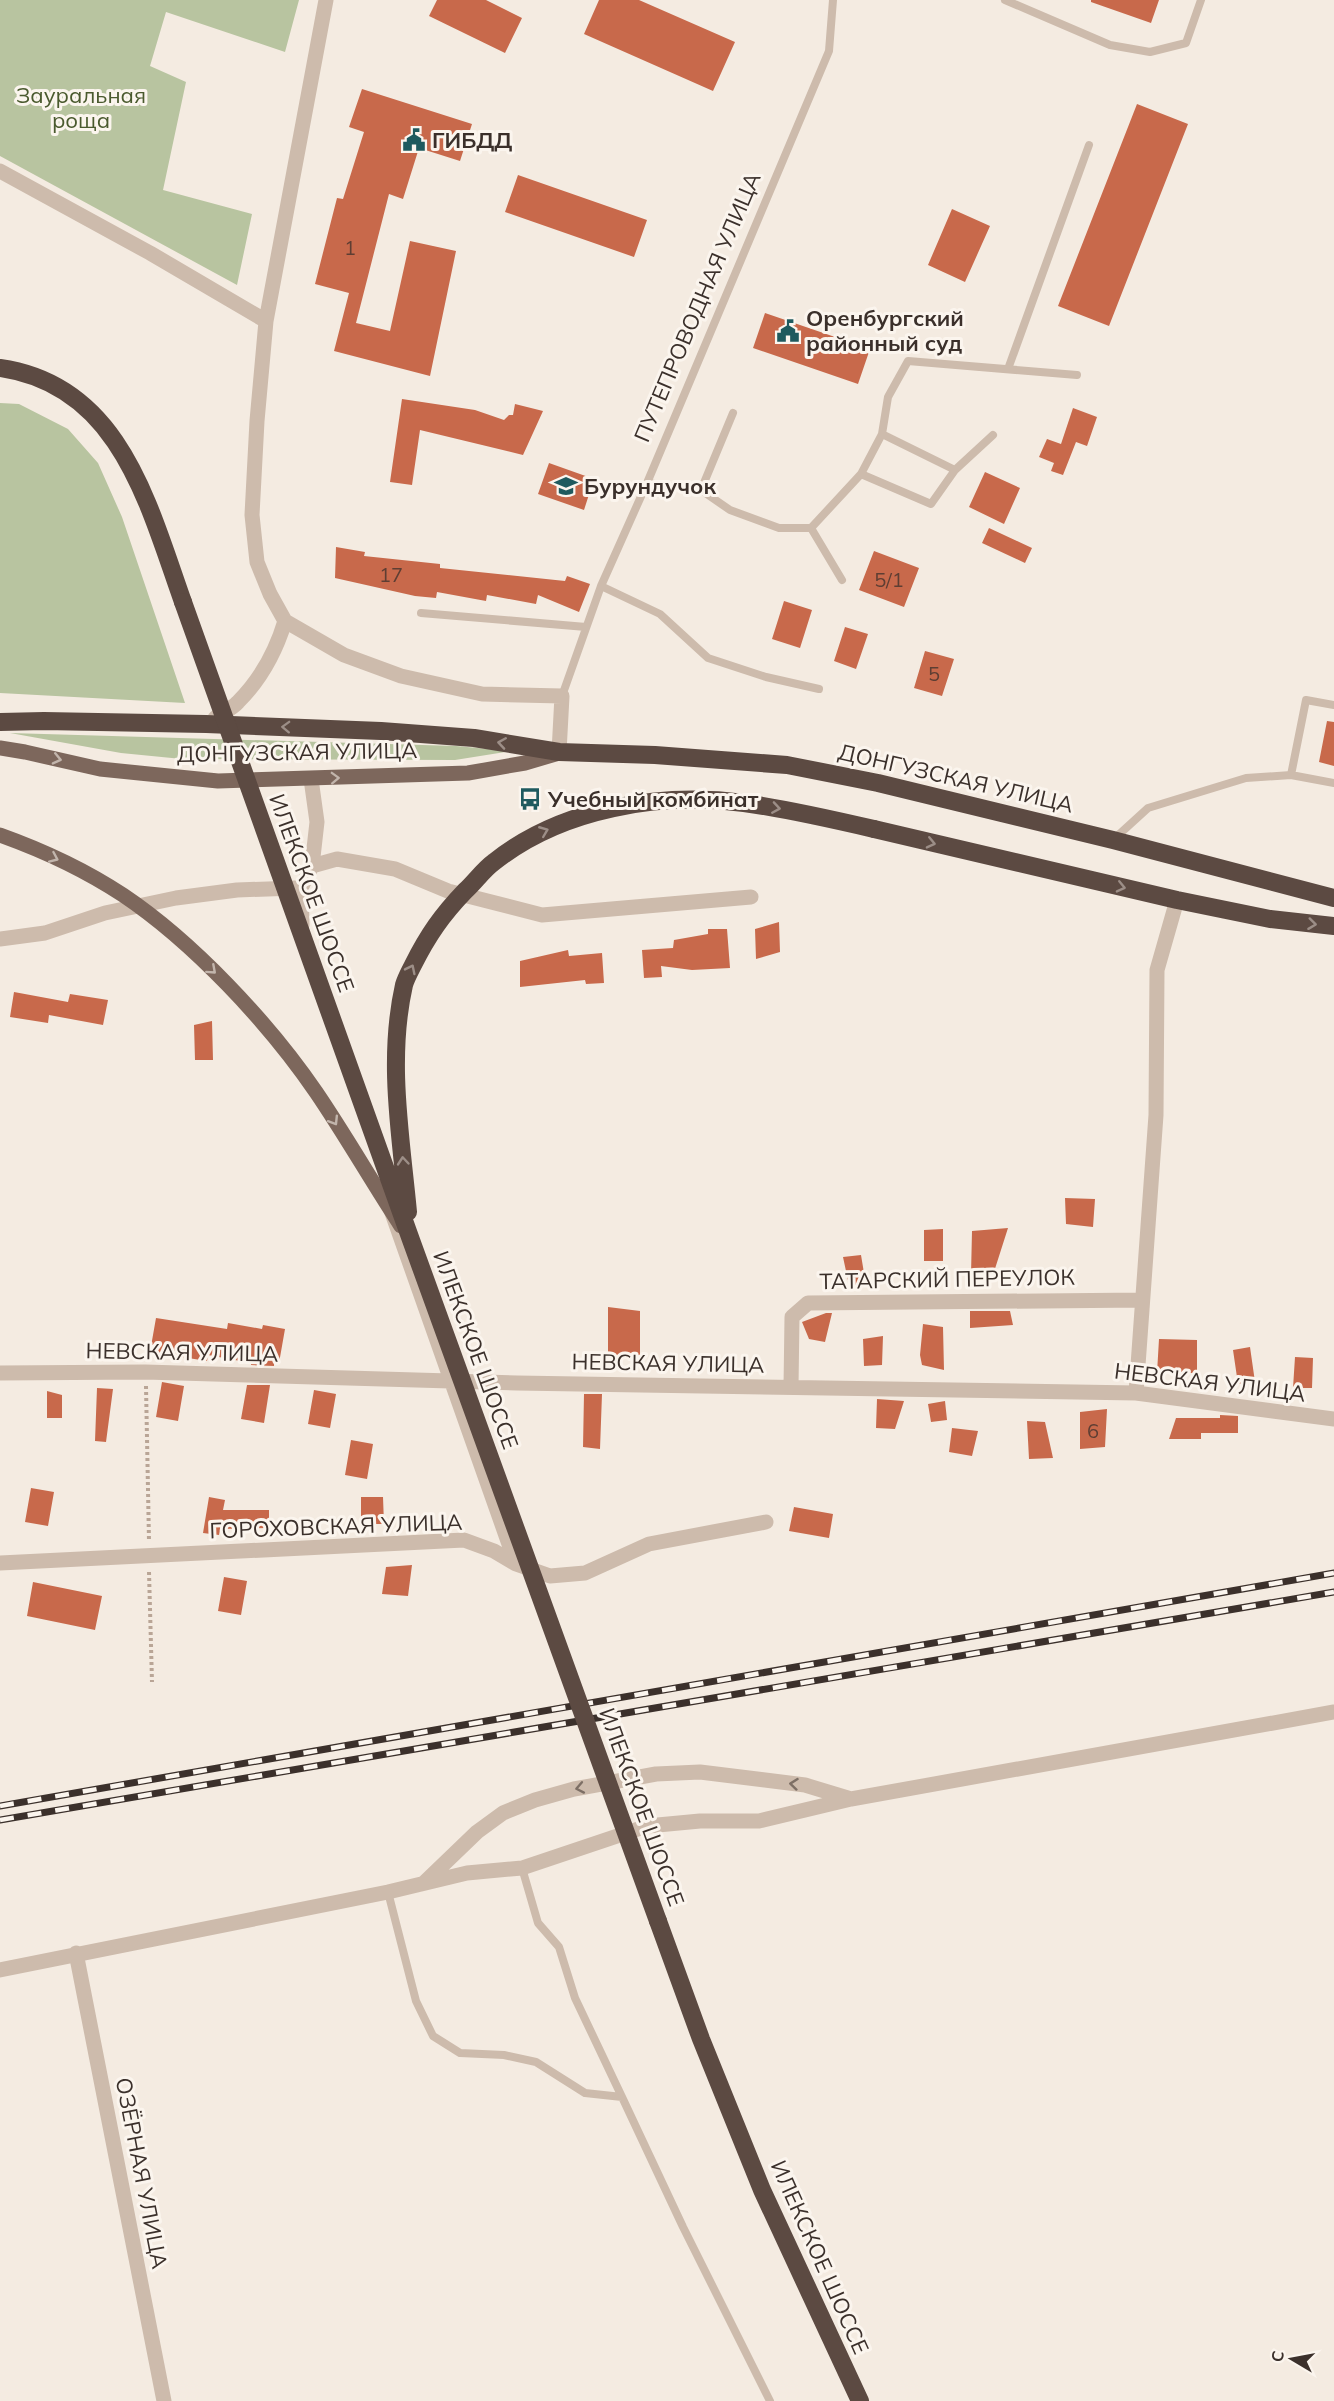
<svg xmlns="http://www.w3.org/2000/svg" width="1334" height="2401" viewBox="0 0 1334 2401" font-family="Mulish,sans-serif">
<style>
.green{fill:#b8c4a0}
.building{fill:#c8694b}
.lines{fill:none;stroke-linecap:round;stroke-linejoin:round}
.path{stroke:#b9a596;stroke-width:4;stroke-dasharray:3 3;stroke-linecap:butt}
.lane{stroke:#cdbbac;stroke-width:8}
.street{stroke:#cdbbac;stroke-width:15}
.primary{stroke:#7d675c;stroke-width:15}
.highway{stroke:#5c4a42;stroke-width:18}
.rail-casing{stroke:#3b302b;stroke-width:7}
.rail{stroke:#fbf5ee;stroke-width:4.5;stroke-dasharray:14;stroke-linecap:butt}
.primary-bridge{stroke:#7d675c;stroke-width:15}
.highway-bridge{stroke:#5c4a42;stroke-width:18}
.oneway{stroke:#9c8e87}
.oneway2{stroke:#c2b5ac}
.oneway3{stroke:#7d6f65}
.labels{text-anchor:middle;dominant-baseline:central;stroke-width:6;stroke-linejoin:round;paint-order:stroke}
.number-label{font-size:20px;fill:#5e3e33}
.park-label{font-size:22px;fill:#4a5a2e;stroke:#fbf5ee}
.poi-label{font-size:22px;font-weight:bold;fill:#3b302b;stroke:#fbf5ee;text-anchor:start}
.street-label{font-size:22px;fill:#3b302b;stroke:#fbf5ee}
</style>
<rect width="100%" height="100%" fill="#f4ebe1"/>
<path class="green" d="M0 0H299L285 52 166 12 150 66 186 82 163 190 252 214 237 285 0 156Z
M0 403 19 404 68 429 98 463 122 517 185 703 0 693Z
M10 733 456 746 511 751 455 760 182 759 121 753Z"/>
<path class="building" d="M437 0H486L522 18 505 53 429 16Z
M599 0H639L735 42 713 91 584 34Z
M1091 0H1159L1151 23 1091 2Z
M362 89 472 124 460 161 419 148 403 199 389 194 356 323 390 331 410 241 456 251 430 376 334 351 349 293 315 284 337 198 343 199 364 132 349 127Z
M1137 104 1188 124 1109 326 1058 306Z
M518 175 647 220 634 257 505 212Z
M952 209 990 226 965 282 928 265Z
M765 313 870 349 858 384 753 348Z
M402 399 475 410 504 420 509 415H513L515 404 543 411 523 455 420 430 412 485 390 482Z
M1073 408 1097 417 1087 446 1076 442 1063 475 1051 471 1054 463 1039 457 1047 439 1061 444Z
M549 463 594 479 584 510 538 494Z
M985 472 1020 488 1004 524 969 507Z
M989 528 1032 548 1025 563 982 543Z
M336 547 365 552 364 556 440 564V568L565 581 567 576 590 584 579 612 538 595 536 604 487 595 486 601 437 592 436 598 415 596 335 578Z
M874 551 919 568 904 607 859 590Z
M784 601 812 610 800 648 772 639Z
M845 627 868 634 856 669 834 661Z
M925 651 954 659 942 696 914 688Z
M1327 721 1334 722V766L1319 762Z
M779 922 780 952 756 959 755 929Z
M708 929H727L730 968 692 970 661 966 662 977 644 978 642 950 673 948 674 940 708 934Z
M568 950 569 956 602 953 604 983 586 984 585 980 520 987V961Z
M14 992 68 1002 70 994 108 1000 103 1025 49 1015 48 1023 10 1017Z
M212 1021 213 1060H195L194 1025Z
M1065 1198 1095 1199 1093 1227 1066 1224Z
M1008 1228 993 1275H971L972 1231Z
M943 1229V1261H924V1230Z
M861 1255 866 1285H849L843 1257Z
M608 1307 640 1311V1355L628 1354 608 1359Z
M970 1311H1010L1013 1325 970 1328Z
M826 1313H832L825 1342 809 1339 802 1322Z
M156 1318 227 1329 228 1323 262 1329 263 1325 285 1329 279 1363 274 1362V1366L251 1365V1363L208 1355 207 1361 150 1352Z
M923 1324 943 1327 944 1370 922 1365 920 1355Z
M883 1336 882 1365 864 1366 863 1339Z
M1159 1339 1197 1340V1373H1157Z
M1250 1347 1255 1382 1238 1384 1233 1350Z
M1295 1357 1313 1358 1312 1388H1293Z
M162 1382 184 1386 178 1421 156 1417Z
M247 1385H270L264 1423 241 1419Z
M97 1388 113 1389 106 1442 95 1441Z
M314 1390 336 1394 330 1428 308 1424Z
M47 1391 62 1395V1418H47Z
M584 1394H602L600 1449 583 1447Z
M877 1399 904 1401 895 1429 876 1428Z
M945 1401 947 1420 931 1422 928 1404Z
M1107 1409 1105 1447 1080 1449V1412Z
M1220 1415 1238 1416V1433H1201V1439H1169L1176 1418H1220Z
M1027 1421 1045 1422 1053 1458 1029 1459Z
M952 1428 978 1431 972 1456 949 1452Z
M351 1440 373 1444 367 1479 345 1475Z
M31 1488 54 1492 48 1526 25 1522Z
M209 1497 225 1500 223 1510H269V1528L220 1529 219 1535 203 1533Z
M361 1497H383L384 1524H361Z
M794 1507 833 1514 829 1538 789 1531Z
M412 1565 408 1596 382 1594 386 1567Z
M224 1577 247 1581 241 1615 218 1611Z
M33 1582 102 1596 95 1630 27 1616Z"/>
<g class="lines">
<path class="path" d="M146 1386 149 1541
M149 1572 152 1682"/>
<path class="lane" d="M1005 0 1110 45 1150 52 1186 43 1201 0
M1008 369 1089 145
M882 434 955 470
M861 474 931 504 955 470 993 435
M647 483 701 490 730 510 779 528H811L861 474 882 434 888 397 908 361 1077 375
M701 490 733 413
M811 528 842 580
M601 586 660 614 708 658 766 677 819 689
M421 613 586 627
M562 696 601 586 647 483 829 51 833 0
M1334 705 1306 700 1291 775 1334 783
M1114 839 1148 808 1246 778 1291 775
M522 1868 538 1923 559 1947 575 1998 622 2097
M388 1892 416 2001 433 2036 460 2053 504 2055 536 2062 585 2093 622 2097 683 2227 770 2401"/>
<path class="street" d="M0 171 150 253 266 321
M285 621 270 594 257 562 252 515 257 421 266 321 326 0
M285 621 344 655 401 676 482 694 562 696 559 752
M215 718C222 713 232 709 238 702 260 680 276 651 285 621
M312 866 337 859 395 869 448 891 542 915 751 897
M302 925 301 888 312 866 317 822 311 779
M0 939 45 933 105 913 176 898 237 890 295 888
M392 1213 516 1564
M0 1373 145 1372 517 1383 1136 1393 1334 1419
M791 1387 792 1317 808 1303 1142 1300
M1136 1393 1156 1115 1157 970 1177 900
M0 1563 464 1540 494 1551 516 1564 550 1576 585 1573 649 1544 766 1522
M424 1883 477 1832 503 1813 535 1800 574 1789 656 1774 700 1772 805 1785 851 1799
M76 1953 164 2401
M0 1970 388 1892 467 1873 522 1868 647 1826 700 1821H759L851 1799 1334 1712"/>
<path class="primary" d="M0 748 25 752 100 769 218 781 468 773 525 763 559 753"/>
<path class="highway" d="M0 368C120 385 148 504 183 602
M0 722 44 721 206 724 381 731 474 738 559 752 655 755 787 765 878 783 1113 840 1334 898
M874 829 1177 900 1270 919 1334 926
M658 1921 701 2039 762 2190 860 2401"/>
<g class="rail-casing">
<path id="rail" d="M0 1806 1334 1573
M0 1820 1334 1592"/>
</g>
<use href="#rail" class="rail"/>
<path class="primary-bridge" d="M0 835C42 850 85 870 123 895 193 942 268 1022 316 1092 346 1136 372 1182 401 1226"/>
<path class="highway-bridge" d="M183 602 411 1240 658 1921
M408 1212C401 1137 387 1060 404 985 406 978 410 971 413 965 428 935 442 915 465 891 475 882 483 870 494 862 562 808 660 792 744 803 788 809 831 819 874 829"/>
</g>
<defs><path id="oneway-chevron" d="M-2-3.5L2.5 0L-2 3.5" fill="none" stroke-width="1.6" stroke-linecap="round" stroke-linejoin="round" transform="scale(1.5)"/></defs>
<g class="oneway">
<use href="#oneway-chevron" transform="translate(286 727) rotate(-178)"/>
<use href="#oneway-chevron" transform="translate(502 743) rotate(-171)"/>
<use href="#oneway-chevron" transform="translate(776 808) rotate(9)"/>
<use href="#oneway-chevron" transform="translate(544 831) rotate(-22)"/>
<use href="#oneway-chevron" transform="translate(931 843) rotate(13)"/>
<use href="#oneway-chevron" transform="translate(1121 887) rotate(13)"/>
<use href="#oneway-chevron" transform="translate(1312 924) rotate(7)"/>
<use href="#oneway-chevron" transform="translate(411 969) rotate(-64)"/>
<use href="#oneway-chevron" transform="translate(403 1161) rotate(-95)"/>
</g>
<g class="oneway2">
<use href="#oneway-chevron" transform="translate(57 759) rotate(13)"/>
<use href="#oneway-chevron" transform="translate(335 778) rotate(-2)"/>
<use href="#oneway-chevron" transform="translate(54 858) rotate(24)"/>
<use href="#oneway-chevron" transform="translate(212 970) rotate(42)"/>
<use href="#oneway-chevron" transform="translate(334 1121) rotate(58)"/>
</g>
<g class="oneway3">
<use href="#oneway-chevron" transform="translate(794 1784) rotate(-174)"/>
<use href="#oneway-chevron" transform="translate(580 1788) rotate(169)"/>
</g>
<defs>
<g id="civic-bare" transform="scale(1.8)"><path d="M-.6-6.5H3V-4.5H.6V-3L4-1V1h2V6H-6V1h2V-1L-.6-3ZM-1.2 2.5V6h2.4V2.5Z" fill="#1f5a5e" stroke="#fbf5ee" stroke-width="2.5" paint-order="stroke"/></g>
<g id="school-bare" transform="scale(1.8)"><path d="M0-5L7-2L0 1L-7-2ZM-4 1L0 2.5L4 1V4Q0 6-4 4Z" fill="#1f5a5e" stroke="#fbf5ee" stroke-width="2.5" paint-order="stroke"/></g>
<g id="bus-bare" transform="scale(1.8)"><path d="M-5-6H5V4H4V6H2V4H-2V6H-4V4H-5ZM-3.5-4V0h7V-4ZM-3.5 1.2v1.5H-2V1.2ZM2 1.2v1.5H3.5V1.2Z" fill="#1f5a5e" stroke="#fbf5ee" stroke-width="2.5" paint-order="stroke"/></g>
</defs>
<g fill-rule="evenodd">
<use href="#civic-bare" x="414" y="140"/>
<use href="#civic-bare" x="788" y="331"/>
<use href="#school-bare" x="566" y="486"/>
<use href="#bus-bare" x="530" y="799"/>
</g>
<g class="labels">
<g class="number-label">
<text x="350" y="247">1</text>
<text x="391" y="574">17</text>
<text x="889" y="579">5/1</text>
<text x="934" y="673">5</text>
<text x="1093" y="1430">6</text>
</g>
<g class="park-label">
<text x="81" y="95">Зауральная<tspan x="81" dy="25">роща</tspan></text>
</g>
<g class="poi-label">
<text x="432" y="140">ГИБДД</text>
<text x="806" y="318">Оренбургский<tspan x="806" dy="25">районный суд</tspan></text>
<text x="584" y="486">Бурундучок</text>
<text x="548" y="799">Учебный комбинат</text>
</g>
<g class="street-label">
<text transform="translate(697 307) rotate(-67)">ПУТЕПРОВОДНАЯ УЛИЦА</text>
<text transform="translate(297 752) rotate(-1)">ДОНГУЗСКАЯ УЛИЦА</text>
<text transform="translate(956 778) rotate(13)">ДОНГУЗСКАЯ УЛИЦА</text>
<text transform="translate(312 893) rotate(70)">ИЛЕКСКОЕ ШОССЕ</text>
<text transform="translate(947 1279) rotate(-1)">ТАТАРСКИЙ ПЕРЕУЛОК</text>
<text transform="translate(476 1350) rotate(70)">ИЛЕКСКОЕ ШОССЕ</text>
<text transform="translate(182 1352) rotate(1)">НЕВСКАЯ УЛИЦА</text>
<text transform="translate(668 1363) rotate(1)">НЕВСКАЯ УЛИЦА</text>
<text transform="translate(1210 1382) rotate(7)">НЕВСКАЯ УЛИЦА</text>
<text transform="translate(336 1526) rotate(-2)">ГОРОХОВСКАЯ УЛИЦА</text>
<text transform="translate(642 1807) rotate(70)">ИЛЕКСКОЕ ШОССЕ</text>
<text transform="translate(142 2173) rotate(79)">ОЗЁРНАЯ УЛИЦА</text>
<text transform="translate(820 2257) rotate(66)">ИЛЕКСКОЕ ШОССЕ</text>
</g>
</g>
<g transform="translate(1292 2359) rotate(280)" stroke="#fbf5ee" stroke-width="4.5" paint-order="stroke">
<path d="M0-4.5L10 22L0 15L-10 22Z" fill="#3b302b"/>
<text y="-9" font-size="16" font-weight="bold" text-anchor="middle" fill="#3b302b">С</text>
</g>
</svg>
